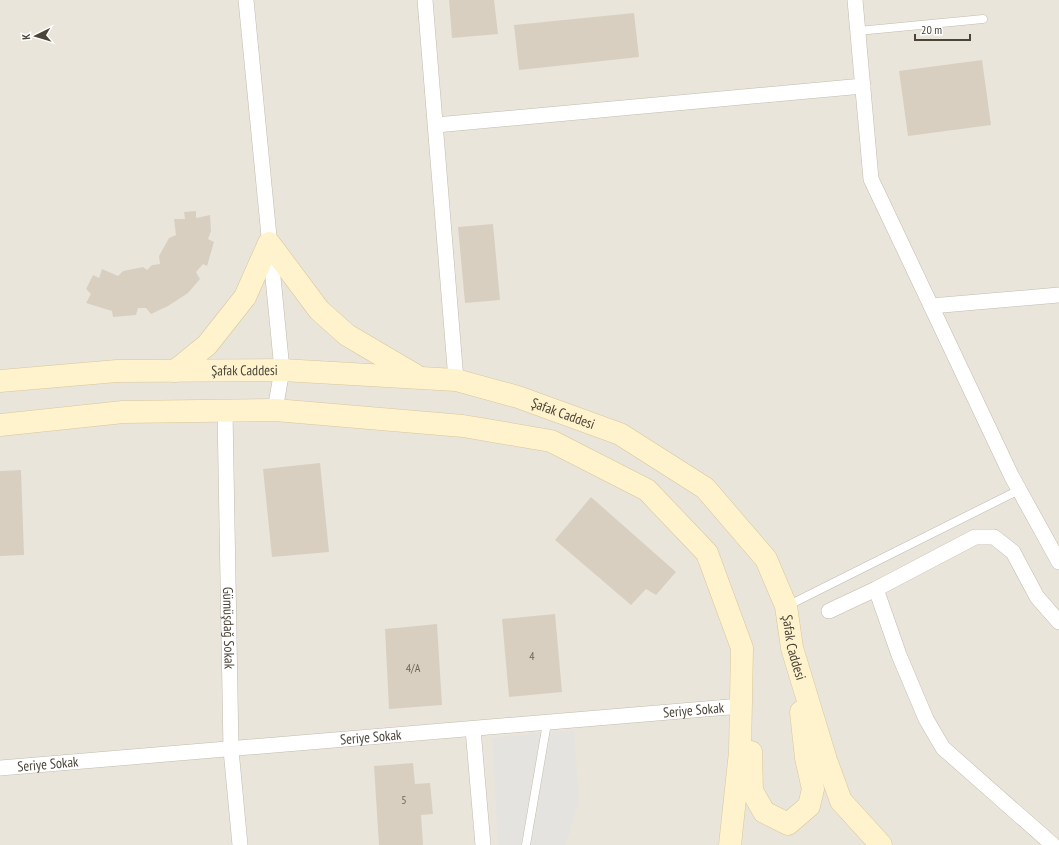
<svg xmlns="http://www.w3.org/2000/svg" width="1059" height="845" viewBox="0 0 1059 845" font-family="'PT Sans Narrow',sans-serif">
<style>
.residential{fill:#eae5da}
.parking{fill:#e5e3e0}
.building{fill:#d8cfc1}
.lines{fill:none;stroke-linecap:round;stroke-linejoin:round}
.service-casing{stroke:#c2bbae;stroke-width:9}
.minor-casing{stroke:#c2bbae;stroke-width:16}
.secondary-casing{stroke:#d6c79b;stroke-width:23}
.service{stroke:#fff;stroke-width:8}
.minor{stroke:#fff;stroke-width:15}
.secondary{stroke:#fff3cd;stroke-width:22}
.labels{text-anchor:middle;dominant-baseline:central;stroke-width:4;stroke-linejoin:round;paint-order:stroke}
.number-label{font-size:12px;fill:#6e675b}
.street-label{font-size:14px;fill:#4b4439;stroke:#fff}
</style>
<rect width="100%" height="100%" fill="#f6f3ec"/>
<path class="residential" d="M0 0H1059V845H0Z"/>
<path class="parking" d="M574 730 579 800 566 845H498L492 738Z"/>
<path class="building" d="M449 0H494L498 34 452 38Z
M634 13 639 57 519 70 514 25Z
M982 60 991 125 908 136 899 71Z
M196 211V218L210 215 211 231 208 239 214 242 207 266 203 264 196 272 200 279 188 293 168 306 151 314 146 308H138L136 315 113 317 112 311 86 303 91 294 86 289 93 275 99 278 102 269 118 276 123 271 143 267 147 270 152 265 160 264 159 256 169 238 176 235 174 219H185L184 212Z
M493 224 500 300 465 303 458 227Z
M320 463 329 552 272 557 263 469Z
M21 470 24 555 0 556V471Z
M591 497 676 572 656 595 646 589 631 605 555 540Z
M555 614 562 692 509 697 502 619Z
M437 624 442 705 389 709 385 629Z
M413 763 415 784 430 783 433 814 421 815 423 845H379L374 766Z"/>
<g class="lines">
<g class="service-casing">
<path id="service" d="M858 31 983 19
M787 606 1019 490
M526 845 547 723"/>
</g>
<g class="minor-casing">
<g id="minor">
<path d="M246 0 282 370 275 410"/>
<path d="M425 0 456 380"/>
<path d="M855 0 871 179 1012 477 1059 562"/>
<path d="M436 125 863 86"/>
<path d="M931 306 1059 295"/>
<path id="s1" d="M225 411 231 750 240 845"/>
<path d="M876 589 899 655 926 719 943 748 1053 845"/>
<path d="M829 611 876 589 975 537H994L1013 552 1037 597 1059 622"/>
<path d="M473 729 483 845"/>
<path id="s2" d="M0 768 741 706"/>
</g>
</g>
<g class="secondary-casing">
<g id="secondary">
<path d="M175 371 207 345 245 297 269 243 319 310 347 335 415 375"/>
<path id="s3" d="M0 381 117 371 282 370 456 380 518 397 620 434 705 488 766 559 786 606 792 648 826 760 841 801 881 845"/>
<path d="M0 425 123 412 275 410 463 426 551 441 647 490 707 553 742 648 740 752 730 845"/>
<path d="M751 752 752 791 764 812 788 824 809 806 813 789 806 758 801 712"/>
</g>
</g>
<use href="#service" class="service"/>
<use href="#minor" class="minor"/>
<use href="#secondary" class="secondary"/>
</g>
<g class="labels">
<g class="number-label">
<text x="532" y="655">4</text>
<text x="413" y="667">4/A</text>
<text x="404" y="799">5</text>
</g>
<g class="street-label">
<text stroke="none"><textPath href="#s3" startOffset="245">Şafak Caddesi</textPath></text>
<text stroke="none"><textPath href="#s3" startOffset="569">Şafak Caddesi</textPath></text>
<text stroke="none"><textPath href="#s1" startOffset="217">Gümüşdağ Sokak</textPath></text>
<text stroke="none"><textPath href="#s3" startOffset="917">Şafak Caddesi</textPath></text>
<text stroke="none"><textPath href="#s2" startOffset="696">Seriye Sokak</textPath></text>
<text stroke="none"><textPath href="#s2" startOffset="372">Seriye Sokak</textPath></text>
<text stroke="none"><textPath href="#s2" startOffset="48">Seriye Sokak</textPath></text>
</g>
</g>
<g transform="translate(36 36) rotate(265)" stroke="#ffffff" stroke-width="3" paint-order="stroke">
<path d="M0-3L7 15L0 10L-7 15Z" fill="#4b4439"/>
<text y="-6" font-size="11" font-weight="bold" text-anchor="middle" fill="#4b4439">K</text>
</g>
<path d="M915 34v6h55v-6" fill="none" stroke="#4b4439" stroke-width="2"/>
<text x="921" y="34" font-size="12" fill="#4b4439" stroke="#ffffff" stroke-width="3" paint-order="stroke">20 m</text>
</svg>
